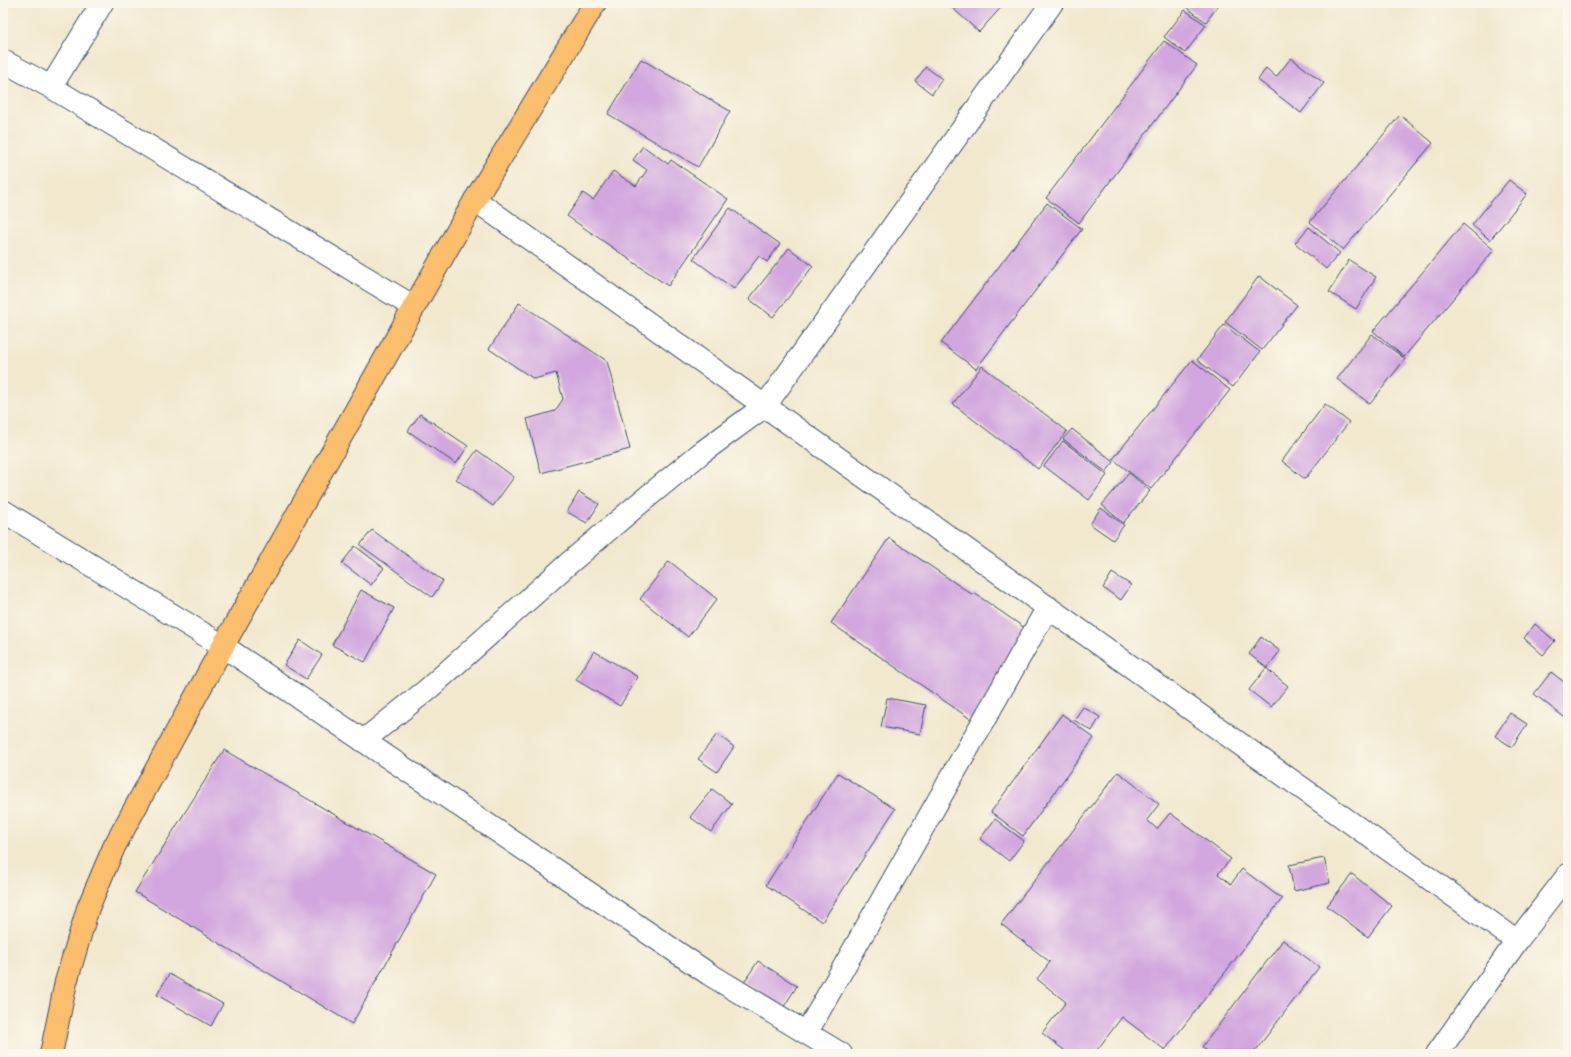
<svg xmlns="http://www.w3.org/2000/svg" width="1571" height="1057" viewBox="0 0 1571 1057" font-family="Caveat,sans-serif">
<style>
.building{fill:#d2a7df}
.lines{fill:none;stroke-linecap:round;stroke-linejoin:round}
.minor-casing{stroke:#3b4b6f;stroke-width:24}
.major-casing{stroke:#3b4b6f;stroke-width:24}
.minor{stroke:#fff;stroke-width:22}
.major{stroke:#fabe6d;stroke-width:22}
</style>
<rect width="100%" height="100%" fill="#fbf7ec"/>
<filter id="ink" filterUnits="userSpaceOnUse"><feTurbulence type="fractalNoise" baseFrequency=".025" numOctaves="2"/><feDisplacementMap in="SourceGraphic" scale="8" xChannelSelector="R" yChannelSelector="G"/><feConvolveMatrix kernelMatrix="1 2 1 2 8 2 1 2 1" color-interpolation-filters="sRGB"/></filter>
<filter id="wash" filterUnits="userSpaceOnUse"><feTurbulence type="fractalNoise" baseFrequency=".012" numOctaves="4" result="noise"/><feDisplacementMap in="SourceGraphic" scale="16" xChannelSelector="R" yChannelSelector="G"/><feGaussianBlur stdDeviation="0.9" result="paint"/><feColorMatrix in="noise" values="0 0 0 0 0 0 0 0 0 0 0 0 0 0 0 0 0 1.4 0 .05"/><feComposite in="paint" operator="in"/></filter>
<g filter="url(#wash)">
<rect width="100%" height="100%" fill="#f1e8ce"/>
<g id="blocks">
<path class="building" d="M947 3H1005L979 32Z
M1189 3H1220L1206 22 1186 7Z
M1185 10 1206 25 1185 53 1164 37Z
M1164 41 1197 65 1079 223 1046 198Z
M1291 58 1324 83 1301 113 1258 80 1266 68 1276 77Z
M641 59 730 111 698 167 608 114Z
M926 67 942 79 932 94 915 81Z
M1400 115 1433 143 1343 250 1310 222Z
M643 146 668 164 671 160 728 199 668 286 567 216 583 193 593 200 613 171 636 186 647 170 633 160Z
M1509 180 1527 194 1490 240 1472 225Z
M1047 203 1082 229 976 369 941 343Z
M730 208 780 244 767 262 759 256 734 289 693 259Z
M1463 224 1494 250 1404 357 1373 331Z
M1309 227 1340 253 1326 269 1295 243Z
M789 248 813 266 773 317 749 299Z
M1349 260 1376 277 1356 309 1329 292Z
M1259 276 1297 305 1262 350 1225 322Z
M519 303 607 361 630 449 541 473 527 419 555 411 563 399 556 373 534 379 489 349Z
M1224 325 1260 352 1233 387 1197 360Z
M1372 334 1405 359 1370 404 1337 379Z
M1192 360 1230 390 1151 489 1113 459Z
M982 366 1067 431 1038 469 953 404Z
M1325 404 1349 422 1305 479 1282 461Z
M420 414 468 446 456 464 408 431Z
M1072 429 1114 462 1106 472 1063 439Z
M1063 441 1107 475 1089 500 1044 466Z
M477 450 514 477 493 506 456 479Z
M1129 473 1150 491 1123 523 1102 505Z
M579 492 599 504 587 523 567 512Z
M1101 508 1124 525 1113 540 1090 524Z
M372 530 443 581 432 597 360 545Z
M889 538 973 595 974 593 1032 633 972 720 831 623Z
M355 546 384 568 371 585 342 563Z
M669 561 717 599 688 637 640 599Z
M1112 573 1131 585 1121 600 1103 588Z
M361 590 394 608 365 662 332 645Z
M1535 624 1555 641 1543 655 1524 638Z
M1261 637 1280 651 1267 668 1249 654Z
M300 640 322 655 306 679 284 665Z
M594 651 638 677 620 706 576 680Z
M1266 668 1288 686 1271 707 1249 690Z
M1551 672 1568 685V720L1534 694Z
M887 698 926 705 920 734 881 727Z
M1083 707 1100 717 1092 731 1074 720Z
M1510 713 1527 724 1512 747 1495 736Z
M1062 714 1094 738 1023 836 991 812Z
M717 734 734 747 717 772 698 759Z
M224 750 436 874 352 1024 135 892Z
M1118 772 1159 804 1147 820 1157 829 1170 813 1231 859 1218 874 1231 884 1242 869 1282 899 1165 1050 1122 1017 1094 1054H1069L1042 1033 1066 1002 1037 979 1050 962 1001 924Z
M838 773 895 809 822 922 766 885Z
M712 789 732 804 711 832 690 817Z
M995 819 1024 841 1009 861 980 839Z
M1324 858 1330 883 1294 891 1289 865Z
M1352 874 1392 906 1368 937 1327 906Z
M1283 940 1319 967 1253 1054H1211L1202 1047Z
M758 961 797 986 783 1008 744 982Z
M169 974 223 1004 211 1026 157 995Z"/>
</g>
</g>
<g filter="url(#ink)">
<use href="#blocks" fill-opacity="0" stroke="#3b4b6f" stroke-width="1"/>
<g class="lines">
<g class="minor-casing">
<path id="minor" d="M3 61 51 87 414 307
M51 87 102 3
M475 200 1517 941
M3 511 223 646 709 974 841 1054
M363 741 428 689 568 564 635 507 701 453 765 406 1052 3
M807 1032 1048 607
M1437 1054 1517 941 1568 875"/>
</g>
<g class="major-casing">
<path id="major" d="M51 1054 66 982 88 908 114 847 223 646 414 307 475 200 595 3"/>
</g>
<use href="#minor" class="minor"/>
<use href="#major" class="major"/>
</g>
</g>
<rect width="1571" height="1057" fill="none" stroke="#fbf7ec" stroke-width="16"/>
</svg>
